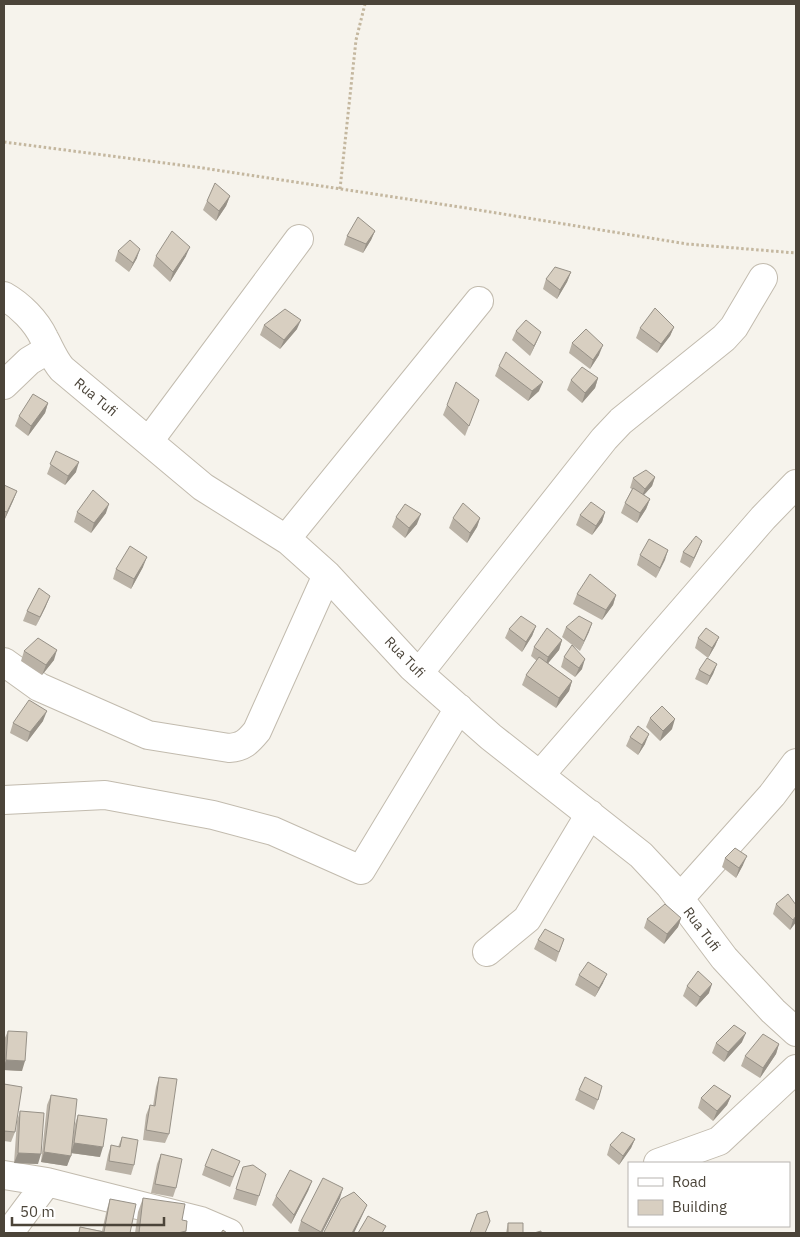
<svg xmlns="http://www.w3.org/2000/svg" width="800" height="1237" viewBox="0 0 800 1237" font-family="'IBM Plex Sans',sans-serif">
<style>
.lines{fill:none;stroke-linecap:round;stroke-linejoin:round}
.minor-casing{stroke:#c2bbae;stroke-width:30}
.path{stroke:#c4b79f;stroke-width:3;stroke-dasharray:2.5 2.5;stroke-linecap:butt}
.minor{stroke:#fff;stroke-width:28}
.wall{fill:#bab2a6}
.shaded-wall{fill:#979187}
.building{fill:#d8cfc1;stroke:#979187}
.labels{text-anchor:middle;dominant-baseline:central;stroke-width:4;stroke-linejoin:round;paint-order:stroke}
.street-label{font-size:14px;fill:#4b4439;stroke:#fff}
</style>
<rect width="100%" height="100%" fill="#f6f3ec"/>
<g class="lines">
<g class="minor-casing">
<path id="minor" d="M4 296C20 305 36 321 44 338 50 349 54 360 62 369L203 487 289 541 327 575 412 667 431 684 491 737 641 855 670 886 724 958 773 1011 796 1032
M4 385 29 361 49 349
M149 441 299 239
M286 539 479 301
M4 662 39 687 148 735 229 748C243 747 248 742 257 731L327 575
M419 673 604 439 621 421 724 338 734 327 763 278
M540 775 763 518 796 484
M4 800 105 795 213 815 273 831 361 870 459 708
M679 899 772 795 796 763
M487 952 527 919 590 814
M658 1163 719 1141 796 1069
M4 1175 47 1182 201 1221 229 1233
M9 1233 47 1182"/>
</g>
<path class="path" d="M4 142 203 168 460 207 687 244 796 253
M340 189 356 40 365 4"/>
<use href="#minor" class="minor"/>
</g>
<path class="wall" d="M230 196 226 206 216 221 203 210 207 201Z
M375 231 371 240 363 253 344 245 347 236Z
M118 251 137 258 129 272 115 261Z
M156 256H186L170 282 153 266Z
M571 272 567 282 557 299 543 289 546 279Z
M264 325 297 329 280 349 260 335Z
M674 327 670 336 657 353 636 338 640 328Z
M516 331 541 332 537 341 530 356 512 340Z
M572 343 599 355 590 369 569 353Z
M499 366 539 391 528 401 495 376Z
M598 378 595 388 582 403 567 390 571 380Z
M479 400 465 436 443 415 447 405Z
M48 403 45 413 28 436 15 426 19 416Z
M56 451 76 472 65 485 47 474Z
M655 477 652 486 644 495 650 499 646 509 637 523 621 513 625 503 632 489 630 488 633 478Z
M4 485 17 491 13 501 4 521Z
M77 512 106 513 91 533 74 522Z
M605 512 602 522 592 535 576 525 580 515Z
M396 517 417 524 405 538 392 527Z
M453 518H480L477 527 467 543 449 528Z
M702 541 690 568 680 562 683 552Z
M668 550 656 578 637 565 640 555Z
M143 567 131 589 113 579 116 569Z
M577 594 616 595 613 605 602 620 573 604Z
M46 606 36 626 23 621 27 611Z
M592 623 580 651 562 637 566 627Z
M536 626 532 636 522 652 505 638 509 629Z
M719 637 715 646 708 658 695 648 698 638Z
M562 640 559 650 548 663 572 681 569 691 556 708 522 685 526 675 537 661 531 656 534 647Z
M24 651 54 660 42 675 21 661Z
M564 657 582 669 575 677 561 667Z
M717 664 713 674 707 685 695 679 699 670Z
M650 718 672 729 660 741 646 727Z
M43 721 27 742 10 733 13 723Z
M630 737 645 744 638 755 626 746Z
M725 858 743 865 736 878 722 867Z
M776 904 796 905V922L790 930 773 914Z
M681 918 678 927 664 944 644 928 647 919Z
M564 939 556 962 534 949 538 940Z
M579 975 603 983 595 997 575 985Z
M687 986 709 993 696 1007 683 996Z
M8 1031 22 1071 4 1070V1040Z
M742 1042 724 1062 712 1053 716 1043Z
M779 1044 776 1054 760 1078 741 1066 745 1056Z
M159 1077 169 1134 165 1143 143 1140 146 1115 150 1105 153 1106 156 1087Z
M4 1084 15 1132 11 1142 4 1141Z
M579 1090 598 1100 594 1110 575 1100Z
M51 1095 72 1144 75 1124 78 1115 100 1157 71 1153 67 1166 41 1162 47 1105Z
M731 1096 727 1105 713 1121 698 1108 701 1098Z
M20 1111 38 1164 14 1163 17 1121Z
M122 1137 134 1165 131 1175 105 1170 108 1155 111 1145 118 1147Z
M635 1139 631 1148 619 1165 607 1155 610 1145Z
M161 1154 176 1188 173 1197 151 1193 157 1164Z
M240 1161 230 1187 202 1175 205 1166Z
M243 1167 259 1196 256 1206 233 1199Z
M312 1181 308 1191 291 1224 272 1205 276 1196Z
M143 1198 182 1220 186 1231 185 1233H135L138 1212Z
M340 1198 322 1233H302L298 1231 301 1221Z
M110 1199 130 1233H78L80 1227 102 1231 107 1209Z
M508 1223 523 1233H506Z"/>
<path class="shaded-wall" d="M230 196 226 206 216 221 219 211Z
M375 231 371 240 363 253 366 244Z
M190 247 186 256 170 282 173 272Z
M140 249 137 258 129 272 133 263Z
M571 272 567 282 557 299 560 290Z
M301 320 297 329 280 349 284 340Z
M674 327 670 336 657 353 661 344Z
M541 332 537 341 530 356 534 346Z
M603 345 599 355 590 369 593 360Z
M598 378 595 388 582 403 585 393Z
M543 382 539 391 528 401 532 391Z
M48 403 45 413 28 436 31 426Z
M79 462 76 472 65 485 68 476Z
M655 477 652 486 641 498 645 489Z
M17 491 13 501 4 521 7 512Z
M650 499 646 509 637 523 640 513Z
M109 504 106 513 91 533 94 523Z
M605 512 602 522 592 535 596 526Z
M421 514 417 524 405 538 409 528Z
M480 518 477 527 467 543 470 533Z
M702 541 698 551 690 568 694 558Z
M668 550 665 560 656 578 660 568Z
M147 557 143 567 131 589 134 579Z
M616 595 613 605 602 620 606 610Z
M50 596 46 606 36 626 40 617Z
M592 623 589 632 580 651 584 641Z
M536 626 532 636 522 652 526 642Z
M719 637 715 646 708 658 712 648Z
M562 640 559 650 545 667 548 657Z
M57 650 54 660 42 675 46 665Z
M585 659 582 669 575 677 579 668Z
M717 664 713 674 707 685 710 676Z
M572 681 569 691 556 708 559 698Z
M47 711 43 721 27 742 30 732Z
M675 719 672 729 660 741 663 731Z
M649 734 645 744 638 755 642 745Z
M747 856 743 865 736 878 739 868Z
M796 916V922L790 930 793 920Z
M681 918 678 927 664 944 667 934Z
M607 974 603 983 595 997 599 988Z
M712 984 709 993 696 1007 700 997Z
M746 1033 742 1042 724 1062 728 1052Z
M779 1044 776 1054 760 1078 763 1068Z
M6 1060 25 1061 22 1071 4 1070V1066Z
M731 1096 727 1105 713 1121 717 1111Z
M635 1139 631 1148 619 1165 623 1156Z
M74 1143 103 1147 100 1157 71 1153Z
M44 1152 71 1156 67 1166 41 1162Z
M18 1153 41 1154 38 1164 14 1163Z
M312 1181 308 1191 291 1224 294 1215Z
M343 1188 340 1198 322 1233H321Z
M367 1205 363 1214 354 1233H352Z"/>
<path class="building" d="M215 183 230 196 219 211 207 201Z
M358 217 375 231 366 244 347 236Z
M172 231 190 247 173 272 156 256Z
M130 240 140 249 133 263 118 251Z
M555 267 571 272 560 290 546 279Z
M655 308 674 327 661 344 640 328Z
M285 309 301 320 284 340 264 325Z
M526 320 541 332 534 346 516 331Z
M586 329 603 345 593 360 572 343Z
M506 352 543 382 532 391 499 366Z
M582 367 598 378 585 393 571 380Z
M456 382 479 400 469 426 447 405Z
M33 394 48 403 31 426 19 416Z
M56 451 79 462 68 476 50 464Z
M646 470 655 477 645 489 633 478Z
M4 485 17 491 7 512 4 511Z
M633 488 650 499 640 513 625 503Z
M93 490 109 504 94 523 77 512Z
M591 502 605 512 596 526 580 515Z
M463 503 480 518 470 533 453 518Z
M405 504 421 514 409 528 396 517Z
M696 536 702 541 694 558 683 552Z
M649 539 668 550 660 568 640 555Z
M130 546 147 557 134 579 116 569Z
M590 574 616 595 606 610 577 594Z
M39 588 50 596 40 617 27 611Z
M521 616 536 626 526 642 509 629Z
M579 616 592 623 584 641 566 627Z
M547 628 562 640 548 657 534 647Z
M706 628 719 637 712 648 698 638Z
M38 638 57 650 46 665 24 651Z
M572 645 585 659 579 668 564 657Z
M539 657 572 681 559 698 526 675Z
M707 658 717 664 710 676 699 670Z
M29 700 47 711 30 732 13 723Z
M662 706 675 719 663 731 650 718Z
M638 726 649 734 642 745 630 737Z
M735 848 747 856 739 868 725 858Z
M788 894 796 905V916L793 920 776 904Z
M665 904 681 918 667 934 647 919Z
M545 929 564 939 559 952 538 940Z
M588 962 607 974 599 988 579 975Z
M698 971 712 984 700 997 687 986Z
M734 1025 746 1033 728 1052 716 1043Z
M8 1031 27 1032 25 1061 6 1060Z
M763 1034 779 1044 763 1068 745 1056Z
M159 1077 177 1079 169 1134 146 1130 150 1105 155 1106Z
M585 1077 602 1086 598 1100 579 1090Z
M4 1084 22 1087 15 1132 4 1131Z
M714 1085 731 1096 717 1111 701 1098Z
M51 1095 77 1099 71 1156 44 1152Z
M20 1111 44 1113 41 1154 18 1153Z
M78 1115 107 1119 103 1147 74 1143Z
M622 1132 635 1139 623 1156 610 1145Z
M122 1137 138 1140 134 1165 109 1161 111 1145 120 1147Z
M212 1149 240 1161 233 1177 205 1166Z
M161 1154 182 1159 176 1188 155 1184Z
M253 1165 266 1174 259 1196 236 1189 243 1167Z
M290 1170 312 1181 294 1215 276 1196Z
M323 1178 343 1188 321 1232 301 1221Z
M354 1192 367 1205 352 1233H326L324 1232 341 1199Z
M143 1198 185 1204 182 1220 187 1221 186 1231 178 1233H139Z
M110 1199 136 1204 130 1233H79L80 1227 104 1232Z
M487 1211 490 1221 485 1233H470L477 1214Z
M368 1216 386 1226 382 1233H358Z
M508 1223H523V1233H508Z
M223 1230 227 1233H221Z
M541 1231V1233H534Z"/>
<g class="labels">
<g class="street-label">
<text transform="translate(96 397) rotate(40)">Rua Tufi</text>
<text transform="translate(405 657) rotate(46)">Rua Tufi</text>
<text transform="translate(702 929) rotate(53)">Rua Tufi</text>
</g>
</g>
<rect width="800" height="1237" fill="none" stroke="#4b4439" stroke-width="10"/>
<rect x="628" y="1162" width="162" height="65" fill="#ffffff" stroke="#b7b4b0"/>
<rect x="638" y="1178" width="25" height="8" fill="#ffffff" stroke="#b7b4b0"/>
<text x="672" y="1187" font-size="15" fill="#4b4439">Road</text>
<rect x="638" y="1200" width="25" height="15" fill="#d8cfc1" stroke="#b7b4b0"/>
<text x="672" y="1212" font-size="15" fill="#4b4439">Building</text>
<path d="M12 1217v8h152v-8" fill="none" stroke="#4b4439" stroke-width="2.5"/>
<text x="20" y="1217" font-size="15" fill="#4b4439" stroke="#ffffff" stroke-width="4" paint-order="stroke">50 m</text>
</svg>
